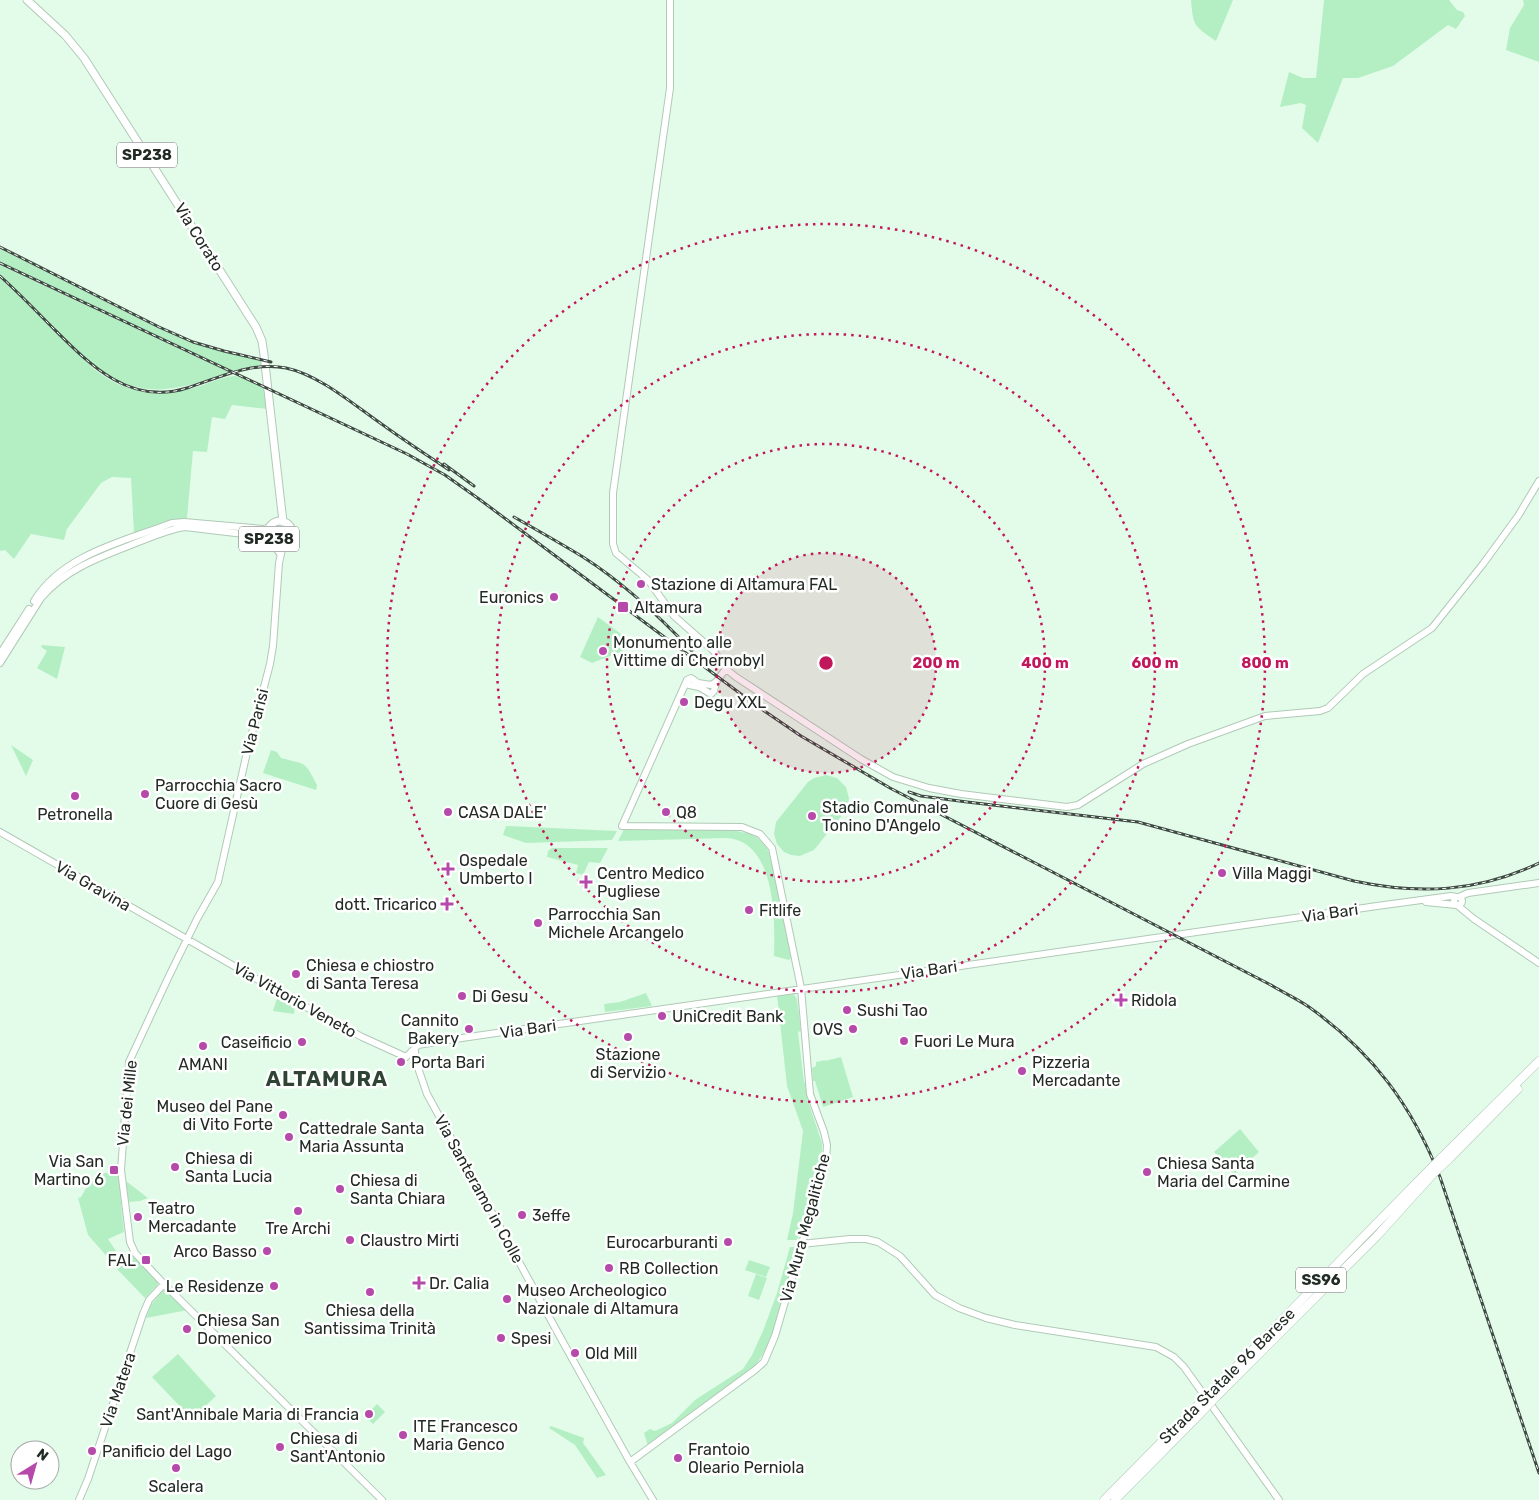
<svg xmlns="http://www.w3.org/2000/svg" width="1539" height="1500" viewBox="0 0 1539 1500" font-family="Rubik,sans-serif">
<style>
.green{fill:#b4efc4}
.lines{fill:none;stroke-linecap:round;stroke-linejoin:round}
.secondary-casing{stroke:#b1c9b7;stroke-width:8}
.primary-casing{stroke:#b1c9b7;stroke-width:9}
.highway-casing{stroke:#b1c9b7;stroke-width:9}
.secondary{stroke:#fff;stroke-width:6}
.primary{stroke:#fff;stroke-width:7}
.highway{stroke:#fff;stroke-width:8}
.rail-casing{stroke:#3e4b42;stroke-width:3}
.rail{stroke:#fff;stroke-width:1;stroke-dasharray:4;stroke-linecap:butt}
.highway-bridge-casing{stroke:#b1c9b7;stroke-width:9;stroke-linecap:butt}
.highway-bridge{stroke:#fff;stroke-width:8}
.ring{fill:none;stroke:#c2185b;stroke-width:2.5;stroke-dasharray:2.5 5}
.poi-dot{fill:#b64aaa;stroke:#fff;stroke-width:2}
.labels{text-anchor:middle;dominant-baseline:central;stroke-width:5;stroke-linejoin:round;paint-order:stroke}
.shield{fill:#fff;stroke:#646b66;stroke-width:1}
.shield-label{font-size:15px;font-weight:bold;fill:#212b24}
.street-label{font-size:16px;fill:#212b24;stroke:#fff}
.poi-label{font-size:16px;fill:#212b24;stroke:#fff;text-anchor:start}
.district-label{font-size:21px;font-weight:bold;letter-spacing:1px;fill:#304435;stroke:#fff}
.centre{fill:#c2185b;stroke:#fff;stroke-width:2.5}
.ring-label{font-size:15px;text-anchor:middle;font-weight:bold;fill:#c2185b;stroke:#fff;stroke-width:5;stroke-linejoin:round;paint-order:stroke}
</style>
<rect width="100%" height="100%" fill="#e3fce9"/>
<path class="green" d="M1191 0H1233L1216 41C1194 26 1193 26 1191 0Z
M1324 0H1449L1457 10 1463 12 1465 16 1456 29 1448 25 1393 66 1358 78H1343L1318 143 1302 128 1306 105 1301 103 1280 107 1289 72 1303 78H1316Z
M1523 0H1539V62L1506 50 1510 28 1524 5Z
M0 249 158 328 206 347 262 361 263 366 234 372 0 262Z
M0 265 231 373C173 391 138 403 88 360L0 274Z
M0 277 94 369C128 396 160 397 200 386 210 383 223 377 234 376 241 376 258 386 266 389L268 409 232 405 225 419 212 417 207 452 193 451 187 518 166 521 134 533 131 478 112 477 101 483 67 529 64 540 31 534 14 559 5 550 0 551Z
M270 533a9 9 0 1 1 18 0a9 9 0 1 1-18 0Z
M598 617 632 642 626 650 592 663 580 657Z
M42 645 65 647 57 679 37 668 47 651 41 647Z
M11 745 33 760 26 776Z
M271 750 277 752 281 758C307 765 304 760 317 785L316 790 263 773Z
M826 775 837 778 846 787 849 798 847 809 814 850 800 856 791 855 784 852 777 844 774 834 776 822 808 782 814 778Z
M506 826 617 831 612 840 526 843 503 835Z
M624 829 732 830 751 834 758 838 767 848 773 864 791 958 789 960 774 956C775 919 776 842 727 838L618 841Z
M552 848H608L600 863 589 862 583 875 576 873 578 865 547 857 548 851Z
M646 993 652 1006 605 1012 604 1004 620 1002Z
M794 994 797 999 801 1031 798 1032 804 1082 806 1083 807 1098 822 1143V1151L799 1237 796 1240H787L793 1213 803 1131 787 1086 777 995Z
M278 995 295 1004 294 1014 273 1011Z
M841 1057 853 1097 823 1107 815 1081H813L812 1068 816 1066V1062L825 1060V1061Z
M1240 1129 1259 1152 1234 1175 1214 1152Z
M103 1173H118L124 1232 108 1239 118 1254 110 1260 88 1235 78 1198 81 1197C88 1186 89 1178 103 1173Z
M126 1181 148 1198 140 1201 129 1202Z
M790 1247H795L797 1250C787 1287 778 1337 754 1367L648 1446 644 1433 650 1429 655 1431 672 1423 695 1400 743 1369 752 1355 763 1331 777 1293Z
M131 1252 160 1282 145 1298 114 1266Z
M749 1260 770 1267 766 1277 745 1270Z
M756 1274 767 1278 759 1300 748 1296Z
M165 1288 188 1310 146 1318 151 1305Z
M178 1354 216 1396 192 1419 152 1377Z
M377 1404 385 1412 373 1424 365 1416Z
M551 1426 584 1438 583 1443 606 1475 597 1478 575 1445 549 1428Z"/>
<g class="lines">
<g class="secondary-casing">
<path id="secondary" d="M670 0V88L613 493V544L616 553 648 580 674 616 715 652
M273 543 280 554
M283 545 279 563 273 646 270 664 247 752 218 882 197 919 169 976 129 1062 121 1170 130 1242 135 1253 164 1284 382 1500
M34 601C63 554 125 541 172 523L184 522 263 529 269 528
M713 650 726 669 736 677 861 759 893 777 929 788 961 794 1067 807 1078 805 1143 764 1188 744 1265 716 1320 711 1328 708 1363 674 1432 628 1483 564 1518 516 1539 481
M0 654 29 609
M0 663 41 598C65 570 97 558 131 545 146 539 162 532 179 528L185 527 268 537
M687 682 689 685 699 687 711 694 714 691 716 682
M0 832 295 1001 362 1037 406 1057 418 1045 455 1039 1377 906 1451 896 1456 897
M1454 901a4 4 0 1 1 8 0a4 4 0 1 1-8 0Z
M1459 897 1468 893 1539 883
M1426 902 1456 905
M1457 905 1474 919 1539 963
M415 1047V1059L427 1094 564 1344 630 1462 653 1500
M801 1244 850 1239H866L878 1242 900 1256 935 1295 959 1308 986 1318 1015 1325 1156 1347 1174 1357 1184 1367 1279 1500
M630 1462 755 1370 764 1362 775 1336 826 1161 827 1145 824 1132 810 1094 801 988 772 848 760 834 742 827 622 826 687 680 691 678 698 683 711 685 716 682 728 666
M79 1500 88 1479 143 1314 149 1300 164 1284"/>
</g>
<g class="primary-casing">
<path id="primary" d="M27 0 65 35 84 58 256 327 262 341 264 355 283 522
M268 533a12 12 0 1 1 24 0a12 12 0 1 1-24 0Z"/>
</g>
<g class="highway-casing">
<path id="highway" d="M1447 1152 1539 1061
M1451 1157 1518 1089
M1212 1391 1430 1169
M1216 1397 1377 1236 1433 1174
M1104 1500 1194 1409
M1115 1500 1199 1415"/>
</g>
<use href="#secondary" class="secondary"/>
<use href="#primary" class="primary"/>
<use href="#highway" class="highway"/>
<g class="rail-casing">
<path id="rail" d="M0 247 159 327 193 342 224 351 271 362
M0 263 407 454 445 475 479 499 757 706 801 736 890 788 1269 984C1282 992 1296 998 1309 1007 1372 1052 1412 1105 1440 1177L1539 1473
M0 276C19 293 36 311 54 329 90 365 130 406 187 388 218 378 253 361 286 368 320 375 355 406 383 425 405 441 427 455 449 470
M444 464 474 486
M514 517C537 530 560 543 583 557 624 583 659 616 692 651
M909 792 921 796 967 802 1138 822 1354 881C1420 895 1478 892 1539 863"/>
</g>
<use href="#rail" class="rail"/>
<g class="highway-bridge-casing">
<path id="highway-bridge" d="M1430 1169 1447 1152
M1433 1174 1451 1157
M1194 1409 1212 1391
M1199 1415 1216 1397"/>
</g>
<use href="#highway-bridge" class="highway-bridge"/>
</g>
<circle cx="826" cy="663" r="110" fill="#c2185b" fill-opacity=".12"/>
<g class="ring">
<circle cx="826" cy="663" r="110"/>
<circle cx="826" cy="663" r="219"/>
<circle cx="826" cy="663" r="329"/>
<circle cx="826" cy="663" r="439"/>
</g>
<g class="poi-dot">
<circle cx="641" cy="584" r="5"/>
<circle cx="554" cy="597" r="5"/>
<rect x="617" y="601" width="12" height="12" rx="2.5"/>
<circle cx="603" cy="651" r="5"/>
<circle cx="684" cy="702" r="5"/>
<circle cx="145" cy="794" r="5"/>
<circle cx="75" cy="796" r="5"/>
<circle cx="448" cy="812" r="5"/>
<circle cx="666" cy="812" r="5"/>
<circle cx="812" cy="816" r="5"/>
<path d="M445.5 861.5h5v5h5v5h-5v5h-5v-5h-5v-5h5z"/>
<circle cx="1222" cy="873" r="5"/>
<path d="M583.5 874.5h5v5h5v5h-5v5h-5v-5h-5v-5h5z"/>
<path d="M444.5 896.5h5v5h5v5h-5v5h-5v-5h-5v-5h5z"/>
<circle cx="749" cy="910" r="5"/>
<circle cx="538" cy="923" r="5"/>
<circle cx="296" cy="974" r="5"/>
<circle cx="462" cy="996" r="5"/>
<path d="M1118.5 992.5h5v5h5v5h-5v5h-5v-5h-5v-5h5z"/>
<circle cx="847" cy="1010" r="5"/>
<circle cx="662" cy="1016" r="5"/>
<circle cx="469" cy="1029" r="5"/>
<circle cx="853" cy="1029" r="5"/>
<circle cx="628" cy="1037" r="5"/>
<circle cx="904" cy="1041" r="5"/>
<circle cx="302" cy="1042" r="5"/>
<circle cx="203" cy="1046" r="5"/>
<circle cx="401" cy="1062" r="5"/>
<circle cx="1022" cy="1071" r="5"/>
<circle cx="283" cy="1115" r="5"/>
<circle cx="289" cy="1137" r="5"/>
<circle cx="175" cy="1167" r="5"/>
<rect x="109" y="1165" width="10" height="10" rx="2.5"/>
<circle cx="1147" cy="1172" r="5"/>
<circle cx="340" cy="1189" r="5"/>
<circle cx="298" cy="1211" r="5"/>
<circle cx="522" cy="1215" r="5"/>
<circle cx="138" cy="1217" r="5"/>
<circle cx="350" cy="1240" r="5"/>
<circle cx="728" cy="1242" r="5"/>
<circle cx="267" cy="1251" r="5"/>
<rect x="141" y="1255" width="10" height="10" rx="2.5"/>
<circle cx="609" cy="1268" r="5"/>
<path d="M416.5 1275.5h5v5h5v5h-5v5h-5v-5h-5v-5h5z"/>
<circle cx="274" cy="1286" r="5"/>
<circle cx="370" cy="1292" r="5"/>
<circle cx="507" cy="1299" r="5"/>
<circle cx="187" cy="1329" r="5"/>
<circle cx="501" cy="1338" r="5"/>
<circle cx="575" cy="1353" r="5"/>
<circle cx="369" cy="1414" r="5"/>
<circle cx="403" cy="1435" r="5"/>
<circle cx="280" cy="1447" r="5"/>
<circle cx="92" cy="1451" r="5"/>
<circle cx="678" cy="1458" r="5"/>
<circle cx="176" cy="1468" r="5"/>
</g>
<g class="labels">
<g class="shield">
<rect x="117" y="142.5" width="60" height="25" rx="4"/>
<rect x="239" y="526.5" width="60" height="25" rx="4"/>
<rect x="1296" y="1267.5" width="50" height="25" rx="4"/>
</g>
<g class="shield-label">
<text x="147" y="155">SP238</text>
<text x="269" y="539">SP238</text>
<text x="1321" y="1280">SS96</text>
</g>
<g class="street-label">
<text transform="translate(199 237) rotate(58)">Via Corato</text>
<text transform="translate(255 722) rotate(-76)">Via Parisi</text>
<text transform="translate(93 886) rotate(30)">Via Gravina</text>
<text transform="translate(1330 913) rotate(-8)">Via Bari</text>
<text transform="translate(929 970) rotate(-8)">Via Bari</text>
<text transform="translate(295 1000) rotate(29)">Via Vittorio Veneto</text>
<text transform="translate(528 1029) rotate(-8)">Via Bari</text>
<text transform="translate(127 1103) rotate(-84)">Via dei Mille</text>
<text transform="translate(479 1189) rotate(61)">Via Santeramo in Colle</text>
<text transform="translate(805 1228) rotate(-75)">Via Mura Megalitiche</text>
<text transform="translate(1227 1376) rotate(-45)">Strada Statale 96 Barese</text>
<text transform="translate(118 1390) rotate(-71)">Via Matera</text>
</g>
<g class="poi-label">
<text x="651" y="584">Stazione di Altamura FAL</text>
<text x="544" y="597" text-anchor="end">Euronics</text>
<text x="634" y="607">Altamura</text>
<text x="613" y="642">Monumento alle<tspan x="613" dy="18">Vittime di Chernobyl</tspan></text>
<text x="694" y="702">Degu XXL</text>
<text x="155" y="785">Parrocchia Sacro<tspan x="155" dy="18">Cuore di Gesù</tspan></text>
<text x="822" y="807">Stadio Comunale<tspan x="822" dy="18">Tonino D'Angelo</tspan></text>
<text x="458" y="812">CASA DALE'</text>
<text x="676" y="812">Q8</text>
<text x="75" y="814" text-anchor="middle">Petronella</text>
<text x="459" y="860">Ospedale<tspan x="459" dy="18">Umberto I</tspan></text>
<text x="597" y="873">Centro Medico<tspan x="597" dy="18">Pugliese</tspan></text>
<text x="1232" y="873">Villa Maggi</text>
<text x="437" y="904" text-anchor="end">dott. Tricarico</text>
<text x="759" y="910">Fitlife</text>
<text x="548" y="914">Parrocchia San<tspan x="548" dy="18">Michele Arcangelo</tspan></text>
<text x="306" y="965">Chiesa e chiostro<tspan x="306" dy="18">di Santa Teresa</tspan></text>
<text x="472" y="996">Di Gesu</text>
<text x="1131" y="1000">Ridola</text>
<text x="857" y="1010">Sushi Tao</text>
<text x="672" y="1016">UniCredit Bank</text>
<text x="459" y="1020" text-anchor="end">Cannito<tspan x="459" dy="18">Bakery</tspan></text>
<text x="843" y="1029" text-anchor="end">OVS</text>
<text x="914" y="1041">Fuori Le Mura</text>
<text x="292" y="1042" text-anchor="end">Caseificio</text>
<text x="628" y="1054" text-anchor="middle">Stazione<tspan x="628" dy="18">di Servizio</tspan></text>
<text x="411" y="1062">Porta Bari</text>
<text x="1032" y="1062">Pizzeria<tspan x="1032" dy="18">Mercadante</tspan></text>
<text x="203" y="1064" text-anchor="middle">AMANI</text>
<text x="273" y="1106" text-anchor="end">Museo del Pane<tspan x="273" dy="18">di Vito Forte</tspan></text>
<text x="299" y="1128">Cattedrale Santa<tspan x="299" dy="18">Maria Assunta</tspan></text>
<text x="185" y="1158">Chiesa di<tspan x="185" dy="18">Santa Lucia</tspan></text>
<text x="104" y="1161" text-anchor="end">Via San<tspan x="104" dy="18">Martino 6</tspan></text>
<text x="1157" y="1163">Chiesa Santa<tspan x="1157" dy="18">Maria del Carmine</tspan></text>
<text x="350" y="1180">Chiesa di<tspan x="350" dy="18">Santa Chiara</tspan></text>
<text x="148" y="1208">Teatro<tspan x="148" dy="18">Mercadante</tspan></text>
<text x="532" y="1215">3effe</text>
<text x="298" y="1228" text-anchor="middle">Tre Archi</text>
<text x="360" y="1240">Claustro Mirti</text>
<text x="718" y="1242" text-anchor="end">Eurocarburanti</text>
<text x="257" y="1251" text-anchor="end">Arco Basso</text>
<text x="136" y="1260" text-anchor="end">FAL</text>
<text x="619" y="1268">RB Collection</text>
<text x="429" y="1283">Dr. Calia</text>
<text x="264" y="1286" text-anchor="end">Le Residenze</text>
<text x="517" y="1290">Museo Archeologico<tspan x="517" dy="18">Nazionale di Altamura</tspan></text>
<text x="370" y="1310" text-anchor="middle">Chiesa della<tspan x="370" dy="18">Santissima Trinità</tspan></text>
<text x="197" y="1320">Chiesa San<tspan x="197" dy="18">Domenico</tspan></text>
<text x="511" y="1338">Spesi</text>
<text x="585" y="1353">Old Mill</text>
<text x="359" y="1414" text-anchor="end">Sant'Annibale Maria di Francia</text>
<text x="413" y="1426">ITE Francesco<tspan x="413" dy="18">Maria Genco</tspan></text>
<text x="290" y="1438">Chiesa di<tspan x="290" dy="18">Sant'Antonio</tspan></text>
<text x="688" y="1449">Frantoio<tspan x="688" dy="18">Oleario Perniola</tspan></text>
<text x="102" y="1451">Panificio del Lago</text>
<text x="176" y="1486" text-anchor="middle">Scalera</text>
</g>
<g class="district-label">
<text x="327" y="1078">ALTAMURA</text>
</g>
</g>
<circle cx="826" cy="663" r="8" class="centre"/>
<g class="ring-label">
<text x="936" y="668">200 m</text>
<text x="1045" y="668">400 m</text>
<text x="1155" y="668">600 m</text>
<text x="1265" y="668">800 m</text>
</g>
<g transform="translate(35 1465) rotate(37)"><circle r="24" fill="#ffffff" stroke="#a6aaa7"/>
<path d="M0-4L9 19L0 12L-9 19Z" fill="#b64aaa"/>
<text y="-8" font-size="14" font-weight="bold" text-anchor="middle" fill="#212b24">N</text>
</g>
</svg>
